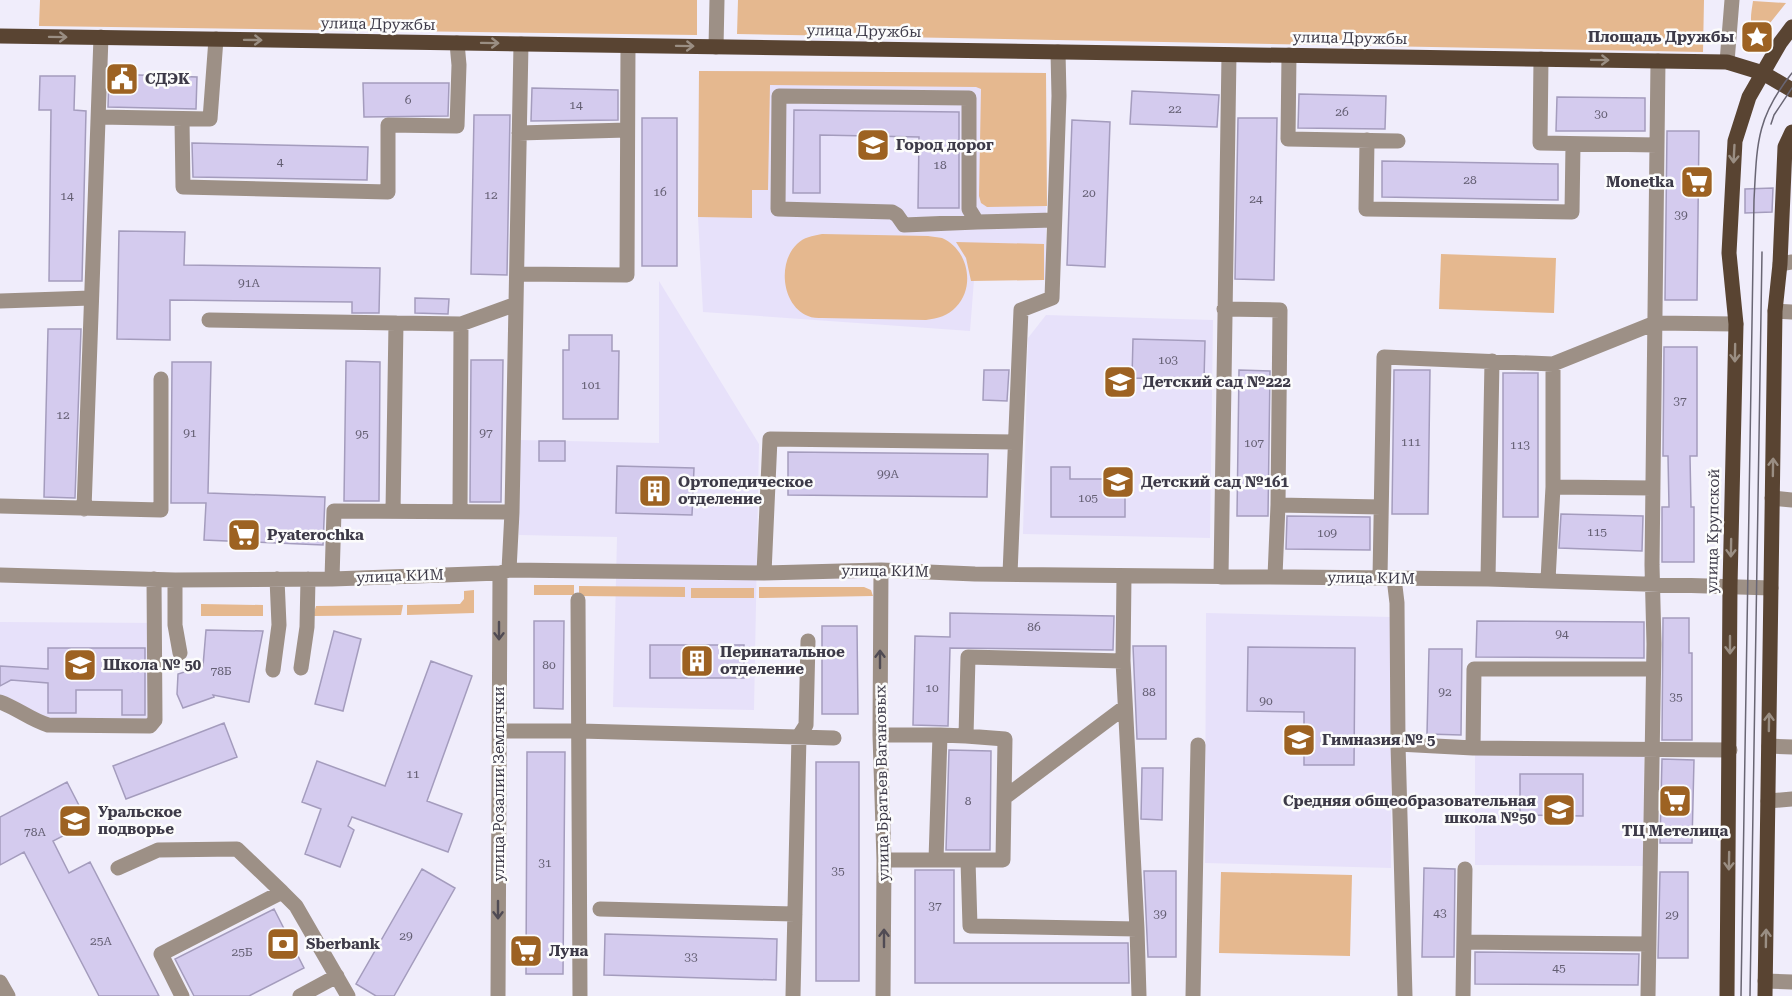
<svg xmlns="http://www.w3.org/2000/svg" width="1792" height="996" viewBox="0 0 1792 996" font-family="'Roboto Serif',serif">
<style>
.built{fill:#e7e1fa}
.green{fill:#e5b88f}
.building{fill:#d4cbee;stroke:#a49cbd;stroke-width:1.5}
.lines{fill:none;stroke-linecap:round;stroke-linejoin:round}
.minor{stroke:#9d9086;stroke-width:15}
.major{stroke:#594432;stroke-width:15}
.tram{stroke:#696674;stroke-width:1.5}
.oneway{stroke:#9a8e83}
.oneway2{stroke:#504b54}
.labels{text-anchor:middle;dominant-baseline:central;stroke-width:5;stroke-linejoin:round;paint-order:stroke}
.number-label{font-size:12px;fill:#635e72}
.street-label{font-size:15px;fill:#3d3a48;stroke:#fcfcfc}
.poi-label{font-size:15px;font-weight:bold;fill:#3d3a48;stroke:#fcfcfc;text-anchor:start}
</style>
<rect width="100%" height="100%" fill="#f0edfb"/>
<path class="built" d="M699 71 1046 73V280H974L970 331 703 312 698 217Z
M659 281 759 444 754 710 613 707 617 537 519 535 520 440 659 443Z
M1046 315 1213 320 1210 538 1023 534 1028 338Z
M1206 613 1392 617 1391 868 1205 863Z
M0 622 160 623V721L89 728 0 706Z
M1475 753 1644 754 1643 866 1475 865Z"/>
<path class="green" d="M40 0H697V35L39 26Z
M738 0H1704L1703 52 737 34Z
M1753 1 1786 3 1758 38C1748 27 1751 15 1753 1Z
M699 71 1046 73 1047 206 987 207 981 203 979 196 981 89 976 87 770 85 768 190H752V218L698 217Z
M822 234 928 236C932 237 938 237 942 238 968 249 976 287 956 307 948 316 938 318 926 320L822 318C818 318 812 318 808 316 782 306 777 263 797 244 804 237 812 236 822 234Z
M956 242 1044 244V280L971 281 966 258Z
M1441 254 1556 258 1554 313 1439 309Z
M534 585H574V595H534Z
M579 586 685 587V597L579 596Z
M759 587H864L871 590 873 596 759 598Z
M691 588H754V598H691Z
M474 590V613L407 615V605L460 604 464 599V591Z
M201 604 263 605V616H201Z
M403 605 401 615 313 616 316 606Z
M1221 872 1352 875 1350 956 1219 953Z"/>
<path class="building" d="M109 74 197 77 196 109 108 107Z
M40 76H75L74 110 86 111 82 281H49L51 110H39Z
M363 83H449L448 116 364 117Z
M532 88 618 90V120L531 121Z
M1132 91 1219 95 1217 127 1130 124Z
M1299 94 1386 96 1385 129 1298 128Z
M1557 97 1645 98V131H1556Z
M794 110 959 112V208H918L919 137 820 135V193H793Z
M474 115H510L507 275 471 274Z
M642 118H677V266H642Z
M1238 118H1277L1274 280 1235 279Z
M1072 120 1110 122 1105 267 1067 265Z
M1667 131H1699L1697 300H1665Z
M192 143 368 147 367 180 193 177Z
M1382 161 1558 164V200L1382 197Z
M1773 188 1772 212 1745 213V189Z
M119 231 185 232 184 265 380 268 379 313H352V302L170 300V340L117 339Z
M415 298 449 299 448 314 415 313Z
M48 329H81L75 498 44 497Z
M569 335H612V351H619L618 419H563V350H569Z
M1133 339 1205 341 1204 380 1132 378Z
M1664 347H1697V456H1690L1691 507H1694V562H1662V507H1669L1668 456H1663Z
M471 360H503L501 502H470Z
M346 361 380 362 379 501H344Z
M172 362H211L208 493 325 497 323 545 204 540 206 503H171Z
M984 370H1009L1007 401 983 400Z
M1239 370 1270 371 1268 516H1237Z
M1394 370H1430L1428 514H1392Z
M1503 373H1538V517H1503Z
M539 441H565V461H539Z
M788 452 988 454 987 497 788 495Z
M617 466 694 468 692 515 616 513Z
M1051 467H1070V479H1104V471H1125V517H1051Z
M1561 514 1643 516 1642 551 1559 548Z
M1287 516 1370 517V550L1286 549Z
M950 613 1114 616 1113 650 950 648 948 726 913 725 915 636 950 637Z
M1663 618H1689V653H1692V740H1662Z
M534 621H564L563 709 534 708Z
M1477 621 1644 622V658L1476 657Z
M822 626H857L858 714H822Z
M206 630 263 631 249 702 213 695 214 697 183 708 177 694 178 674 203 666Z
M334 631 361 639 343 711 315 704Z
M650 645H744V678H650Z
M1133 646H1166V739H1137Z
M1248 647 1355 648 1354 765H1304V712L1247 711Z
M48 648H145V715H122V690H76V713H48V683L11 680 0 686V666L48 669Z
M1429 649H1462L1461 735 1427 734Z
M431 661 472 676 427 801 462 814 448 852 352 817 348 826 354 830 340 867 305 854 321 809 302 802 317 761 385 786Z
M224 723 237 757 126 799 113 766Z
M949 750 991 751 990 850H946Z
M527 752H565L563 974H526Z
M1662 759 1694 760 1692 843H1660Z
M816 762H859V981H816Z
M1142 768H1163L1162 820 1141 819Z
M1520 774H1583V816L1520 815Z
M67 782 88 823 53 841 69 873 90 862 159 996H99L24 852 0 865V817Z
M1424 868 1455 869 1454 957H1422Z
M422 869 455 888 394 996H376L356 984Z
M915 870H954V943H1128L1129 983H915Z
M1144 871H1176V957H1148Z
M1660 872H1688V958H1658Z
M274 909 304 968 249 996H194L175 959Z
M605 934 777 939 776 980 604 975Z
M1475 952 1639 954 1638 985 1475 984Z"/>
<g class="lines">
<path class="minor" d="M716 47 717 0
M1289 55 1288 139 1398 141
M1541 59 1540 143 1657 145
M1727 62 1732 0
M99 117 210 119 216 39
M182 120 183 187 388 192V125L457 126 459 65 457 43
M519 133 627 130
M1367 140 1366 209 1572 212 1573 144
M977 222 904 225 897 215 892 212 778 209 779 96 969 98V209L977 222 1054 220
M1780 264 1792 262
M517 274 627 275 628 46
M0 301 91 298
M1224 309 1280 310 1278 505 1381 507
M1775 311 1792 312
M209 320 396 323
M1553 487V364
M1772 498 1792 500
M0 506 161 510V379
M84 509 101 37
M393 511 396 323 461 324 516 304
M460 511 461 324
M509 570 512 512 521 44
M881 570 880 735 884 860 883 996
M764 573 770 439 1015 442
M1010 574 1021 310 1052 298 1059 96 1058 52
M0 575 175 580 332 579 500 573 509 570 764 573 881 570 975 574 1488 579 1771 588
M1124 576 1123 661 1137 929
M1275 576 1278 505
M1221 577 1229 55
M1380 577 1384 357 1553 364 1655 323 1736 324
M1394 578 1397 603 1398 744 1405 996
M332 579 334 511 512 512
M1488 579 1492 361
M175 580V625L180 653
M1548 580 1553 487 1653 488
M578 600 580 996
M301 668 307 627 308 579
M273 670 279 625 277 579
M0 702C17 708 31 720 48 725L150 726 155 720 154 579
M499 731H580L834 738
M880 735H940L936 860
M940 735 966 736 968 657 1123 661
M966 736 1005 739 1003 860H968
M1398 744 1473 748 1474 669H1653
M1769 746 1792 747
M1473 748 1730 750
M1004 798 1125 707
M1768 801 1792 799
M884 860H968L970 926 1137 929 1139 996
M118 868 158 850 237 849 282 892
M600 909 795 914
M1464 942 1649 944
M1765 981 1792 982
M0 982 8 996
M182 996 161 954 282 892 296 906 348 996
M300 996 337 976
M498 996 500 573
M793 996 799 736 806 725 808 641
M1193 996 1198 745
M1463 996 1465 869
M1648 996 1654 644 1652 565 1658 61"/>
<path class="major" d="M0 36 1727 62 1763 73 1792 90
M1727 996 1730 586 1736 324 1729 253 1735 141 1749 97 1780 43 1792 27
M1765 996 1775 311 1780 264 1785 147 1792 132"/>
<path class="tram" d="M1771 124 1774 115 1792 88
M1741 996 1754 200C1757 144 1756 118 1792 73
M1750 996 1762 252"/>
</g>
<defs><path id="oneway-shaft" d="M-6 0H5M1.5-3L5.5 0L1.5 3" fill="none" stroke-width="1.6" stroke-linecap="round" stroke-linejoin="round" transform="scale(1.5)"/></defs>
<g class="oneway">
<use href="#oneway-shaft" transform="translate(58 37) rotate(1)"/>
<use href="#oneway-shaft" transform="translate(253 40) rotate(1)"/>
<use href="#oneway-shaft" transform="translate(490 43) rotate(1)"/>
<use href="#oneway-shaft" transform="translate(685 46) rotate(1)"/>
<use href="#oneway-shaft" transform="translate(1600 60) rotate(1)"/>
<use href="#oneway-shaft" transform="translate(1734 154) rotate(93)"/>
<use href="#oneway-shaft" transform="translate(1735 353) rotate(91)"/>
<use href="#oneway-shaft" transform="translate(1773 467) rotate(-89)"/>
<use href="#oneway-shaft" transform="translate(1731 548) rotate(91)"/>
<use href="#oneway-shaft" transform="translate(1730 645) rotate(90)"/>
<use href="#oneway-shaft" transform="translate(1769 722) rotate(-89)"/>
<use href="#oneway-shaft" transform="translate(1729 861) rotate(91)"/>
<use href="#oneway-shaft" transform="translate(1766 938) rotate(-89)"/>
</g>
<g class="oneway2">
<use href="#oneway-shaft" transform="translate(499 631) rotate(90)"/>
<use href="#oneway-shaft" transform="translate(880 659) rotate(-90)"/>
<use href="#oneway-shaft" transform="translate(498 910) rotate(90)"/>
<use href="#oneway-shaft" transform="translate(884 938) rotate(-90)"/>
</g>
<defs>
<g id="sight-square" transform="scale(1.725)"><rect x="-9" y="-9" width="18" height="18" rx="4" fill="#9d6222" stroke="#fcfcfc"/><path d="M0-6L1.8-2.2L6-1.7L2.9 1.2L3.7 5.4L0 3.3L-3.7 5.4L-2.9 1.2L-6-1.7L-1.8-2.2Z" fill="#fff"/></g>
<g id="civic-square" transform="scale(1.725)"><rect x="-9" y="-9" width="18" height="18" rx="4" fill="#9d6222" stroke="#fcfcfc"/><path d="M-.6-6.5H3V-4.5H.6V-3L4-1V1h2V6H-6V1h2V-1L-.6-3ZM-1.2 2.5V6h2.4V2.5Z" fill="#fff"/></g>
<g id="school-square" transform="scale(1.725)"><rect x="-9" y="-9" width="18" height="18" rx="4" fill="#9d6222" stroke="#fcfcfc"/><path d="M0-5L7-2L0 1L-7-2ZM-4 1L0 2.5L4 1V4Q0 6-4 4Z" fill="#fff"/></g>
<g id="supermarket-square" transform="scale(1.725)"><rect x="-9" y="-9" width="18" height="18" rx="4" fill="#9d6222" stroke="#fcfcfc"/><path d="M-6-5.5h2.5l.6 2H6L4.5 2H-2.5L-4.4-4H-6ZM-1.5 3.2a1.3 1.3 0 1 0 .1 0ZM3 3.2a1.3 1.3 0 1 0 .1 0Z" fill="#fff"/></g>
<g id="building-square" transform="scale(1.725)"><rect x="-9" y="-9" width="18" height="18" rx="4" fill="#9d6222" stroke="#fcfcfc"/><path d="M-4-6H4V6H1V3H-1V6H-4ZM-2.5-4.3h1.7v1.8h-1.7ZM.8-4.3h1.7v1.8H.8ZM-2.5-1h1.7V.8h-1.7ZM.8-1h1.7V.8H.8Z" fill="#fff"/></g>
<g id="university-square" transform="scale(1.725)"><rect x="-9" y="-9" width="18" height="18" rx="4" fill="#9d6222" stroke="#fcfcfc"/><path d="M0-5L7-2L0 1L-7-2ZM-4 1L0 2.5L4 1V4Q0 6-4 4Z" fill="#fff"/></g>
<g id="bank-square" transform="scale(1.725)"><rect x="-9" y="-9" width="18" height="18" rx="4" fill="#9d6222" stroke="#fcfcfc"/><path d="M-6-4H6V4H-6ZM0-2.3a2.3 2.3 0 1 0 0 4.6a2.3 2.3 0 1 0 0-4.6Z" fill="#fff"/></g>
</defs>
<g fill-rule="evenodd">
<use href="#sight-square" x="1757" y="37"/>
<use href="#civic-square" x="122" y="79"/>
<use href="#school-square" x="873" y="145"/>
<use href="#supermarket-square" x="1697" y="182"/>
<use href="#school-square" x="1120" y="382"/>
<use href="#school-square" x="1118" y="482"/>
<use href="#building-square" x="655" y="491"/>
<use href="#supermarket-square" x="244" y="535"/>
<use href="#building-square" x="697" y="661"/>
<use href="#school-square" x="80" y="665"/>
<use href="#school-square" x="1299" y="740"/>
<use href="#supermarket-square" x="1675" y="801"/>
<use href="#school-square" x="1559" y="810"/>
<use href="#university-square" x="75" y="821"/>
<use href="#bank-square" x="283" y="944"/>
<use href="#supermarket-square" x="526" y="951"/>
</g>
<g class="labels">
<g class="number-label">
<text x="408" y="100">6</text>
<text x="576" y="105">14</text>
<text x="1175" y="109">22</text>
<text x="1342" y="112">26</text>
<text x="1601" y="114">30</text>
<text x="280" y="162">4</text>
<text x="940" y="165">18</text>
<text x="1470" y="180">28</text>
<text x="660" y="192">16</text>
<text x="1089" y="193">20</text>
<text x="491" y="195">12</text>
<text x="67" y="196">14</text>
<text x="1256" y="199">24</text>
<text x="1681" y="215">39</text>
<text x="249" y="283">91А</text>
<text x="1168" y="360">103</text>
<text x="591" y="385">101</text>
<text x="1680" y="401">37</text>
<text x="63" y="415">12</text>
<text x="190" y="433">91</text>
<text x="486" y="433">97</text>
<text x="362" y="434">95</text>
<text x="1411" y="442">111</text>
<text x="1254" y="443">107</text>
<text x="1520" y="445">113</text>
<text x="888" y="474">99А</text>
<text x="1088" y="498">105</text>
<text x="1597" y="532">115</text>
<text x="1327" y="533">109</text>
<text x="1034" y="627">86</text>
<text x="1562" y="634">94</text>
<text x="549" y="665">80</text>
<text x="221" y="671">78Б</text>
<text x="932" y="688">10</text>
<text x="1149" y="692">88</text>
<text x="1445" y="692">92</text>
<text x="1676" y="697">35</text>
<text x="1266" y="701">90</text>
<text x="413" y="774">11</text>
<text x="968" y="801">8</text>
<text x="35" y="832">78А</text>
<text x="545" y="863">31</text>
<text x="838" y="871">35</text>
<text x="935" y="906">37</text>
<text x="1440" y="913">43</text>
<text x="1160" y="914">39</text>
<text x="1672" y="915">29</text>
<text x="406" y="936">29</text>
<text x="101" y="941">25А</text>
<text x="242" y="952">25Б</text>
<text x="691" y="957">33</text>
<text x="1559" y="968">45</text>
</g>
<g class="street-label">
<text transform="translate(378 24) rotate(1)">улица Дружбы</text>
<text transform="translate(864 31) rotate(1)">улица Дружбы</text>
<text transform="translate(1350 38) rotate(1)">улица Дружбы</text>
<text transform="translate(1713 531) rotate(-89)">улица Крупской</text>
<text transform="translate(885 571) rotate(1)">улица КИМ</text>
<text transform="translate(400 576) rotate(-2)">улица КИМ</text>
<text transform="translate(1371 578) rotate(1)">улица КИМ</text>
<text transform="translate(882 783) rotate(-91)">улица Братьев Вагановых</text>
<text transform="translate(499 784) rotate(-90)">улица Розалии Землячки</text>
</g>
<g class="poi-label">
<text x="1734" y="37" text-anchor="end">Площадь Дружбы</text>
<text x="145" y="79">СДЭК</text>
<text x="896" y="145">Город дорог</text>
<text x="1674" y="182" text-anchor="end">Monetka</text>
<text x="1143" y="382">Детский сад №222</text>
<text x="678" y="482">Ортопедическое<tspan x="678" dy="17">отделение</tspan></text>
<text x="1141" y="482">Детский сад №161</text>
<text x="267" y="535">Pyaterochka</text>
<text x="720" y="652">Перинатальное<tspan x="720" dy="17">отделение</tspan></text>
<text x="103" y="665">Школа № 50</text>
<text x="1322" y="740">Гимназия № 5</text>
<text x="1536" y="801" text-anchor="end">Средняя общеобразовательная<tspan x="1536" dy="17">школа №50</tspan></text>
<text x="98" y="812">Уральское<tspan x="98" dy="17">подворье</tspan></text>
<text x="1675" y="831" text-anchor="middle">ТЦ Метелица</text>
<text x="306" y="944">Sberbank</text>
<text x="549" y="951">Луна</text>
</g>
</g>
</svg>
